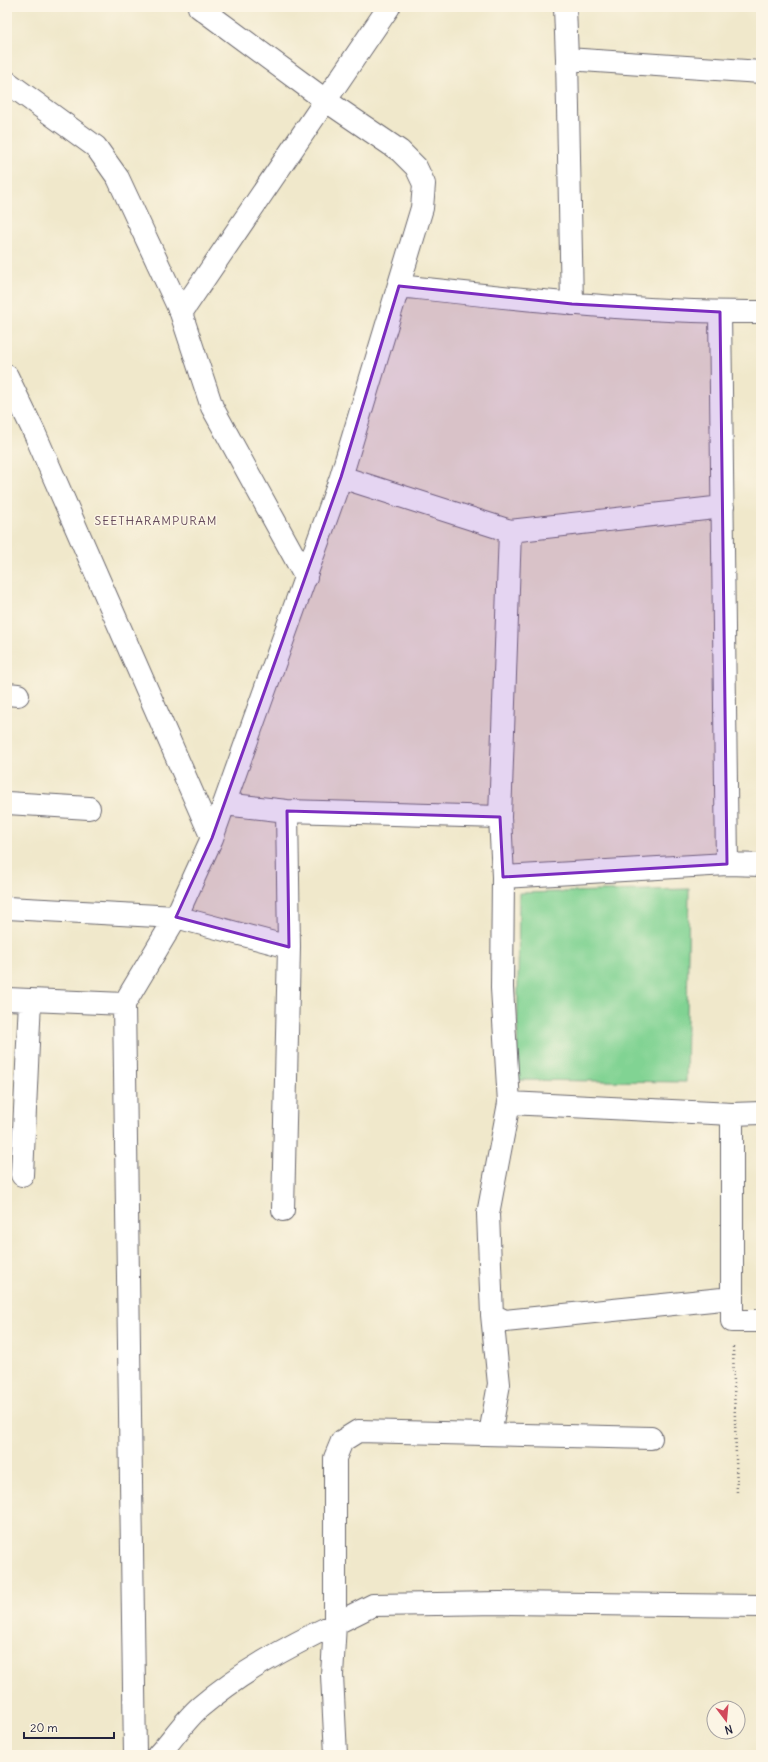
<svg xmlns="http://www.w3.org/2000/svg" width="768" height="1762" viewBox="0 0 768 1762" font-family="Delius,sans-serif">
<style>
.park{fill:#81d393;stroke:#527a67}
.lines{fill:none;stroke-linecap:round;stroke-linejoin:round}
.minor-casing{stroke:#6a676d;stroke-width:24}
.path{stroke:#6a676d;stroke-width:2.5;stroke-dasharray:1 3;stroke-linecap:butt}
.minor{stroke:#fff;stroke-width:22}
.marked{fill:#7b2cbf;fill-opacity:0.2;stroke:#7b2cbf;stroke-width:3;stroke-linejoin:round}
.labels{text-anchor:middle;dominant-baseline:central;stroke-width:3;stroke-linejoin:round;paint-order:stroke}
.neighbourhood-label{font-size:12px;letter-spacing:1px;fill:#674c5c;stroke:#fcf5e5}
</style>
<rect width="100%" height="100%" fill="#fcf5e5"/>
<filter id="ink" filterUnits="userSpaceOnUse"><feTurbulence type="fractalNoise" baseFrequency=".025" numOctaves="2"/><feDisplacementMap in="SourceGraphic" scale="8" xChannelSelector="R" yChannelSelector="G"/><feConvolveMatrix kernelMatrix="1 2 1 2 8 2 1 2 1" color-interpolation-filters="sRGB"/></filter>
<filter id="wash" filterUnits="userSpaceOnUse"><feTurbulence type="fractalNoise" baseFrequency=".012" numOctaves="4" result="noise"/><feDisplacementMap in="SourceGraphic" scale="16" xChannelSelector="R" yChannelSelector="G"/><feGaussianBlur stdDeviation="0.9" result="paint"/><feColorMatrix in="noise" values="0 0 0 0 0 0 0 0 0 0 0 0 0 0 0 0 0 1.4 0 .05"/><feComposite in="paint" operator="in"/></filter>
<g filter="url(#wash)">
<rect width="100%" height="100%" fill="#f0e8cb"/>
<path class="park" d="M689 889 686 1082 517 1080 519 893Z"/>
</g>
<g filter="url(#ink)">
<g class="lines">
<g class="minor-casing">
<path id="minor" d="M565 7 567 59 572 304
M567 59 761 72
M7 82 96 147 118 178 181 313 212 407 306 578
M399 286C519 299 640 313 761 312
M720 312 727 864
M181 313 389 7
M7 376 35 434 212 838
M341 477 510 531 723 507
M510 531 500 817 503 877 502 988 509 1103 488 1214 492 1315 505 1321 732 1298
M7 694 18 695
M7 803 89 808
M224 804 287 811 500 817
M503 877 727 864 761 865
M7 908 176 917 289 947
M7 999 124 1004
M509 1103 732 1114 761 1113
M732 1114V1321H761
M22 1175 30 1000
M283 1210 289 947 287 811
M490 1434 499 1384 492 1315
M135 1755 124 1004 176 917 212 838 341 477 422 208 424 184 416 167 400 151 325 100 199 7
M158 1755C172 1740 185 1720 200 1707 241 1672 287 1647 335 1624V1458L342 1441 358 1431 651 1438
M336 1755 332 1675 335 1624 373 1605 500 1603 761 1606"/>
</g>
<path class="path" d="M733 1347 737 1493"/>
<use href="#minor" class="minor"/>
</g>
</g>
<path class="marked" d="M399 286 572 304 720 312 727 864 503 877 500 817 287 811 289 947 176 917 212 838 341 477Z"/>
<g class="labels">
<g class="neighbourhood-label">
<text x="156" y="520">SEETHARAMPURAM</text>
</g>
</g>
<rect width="768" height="1762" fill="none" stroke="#fcf5e5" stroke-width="24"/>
<g transform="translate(726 1720) rotate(164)"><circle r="19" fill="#fcf5e5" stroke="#a5a1a1"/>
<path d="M0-3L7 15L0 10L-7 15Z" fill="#d1495b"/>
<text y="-6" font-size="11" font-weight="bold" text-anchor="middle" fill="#22223b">N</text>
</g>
<path d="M24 1732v6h90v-6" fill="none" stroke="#22223b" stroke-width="2"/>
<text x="30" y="1732" font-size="12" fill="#22223b" stroke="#fcf5e5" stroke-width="3" paint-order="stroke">20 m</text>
</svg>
